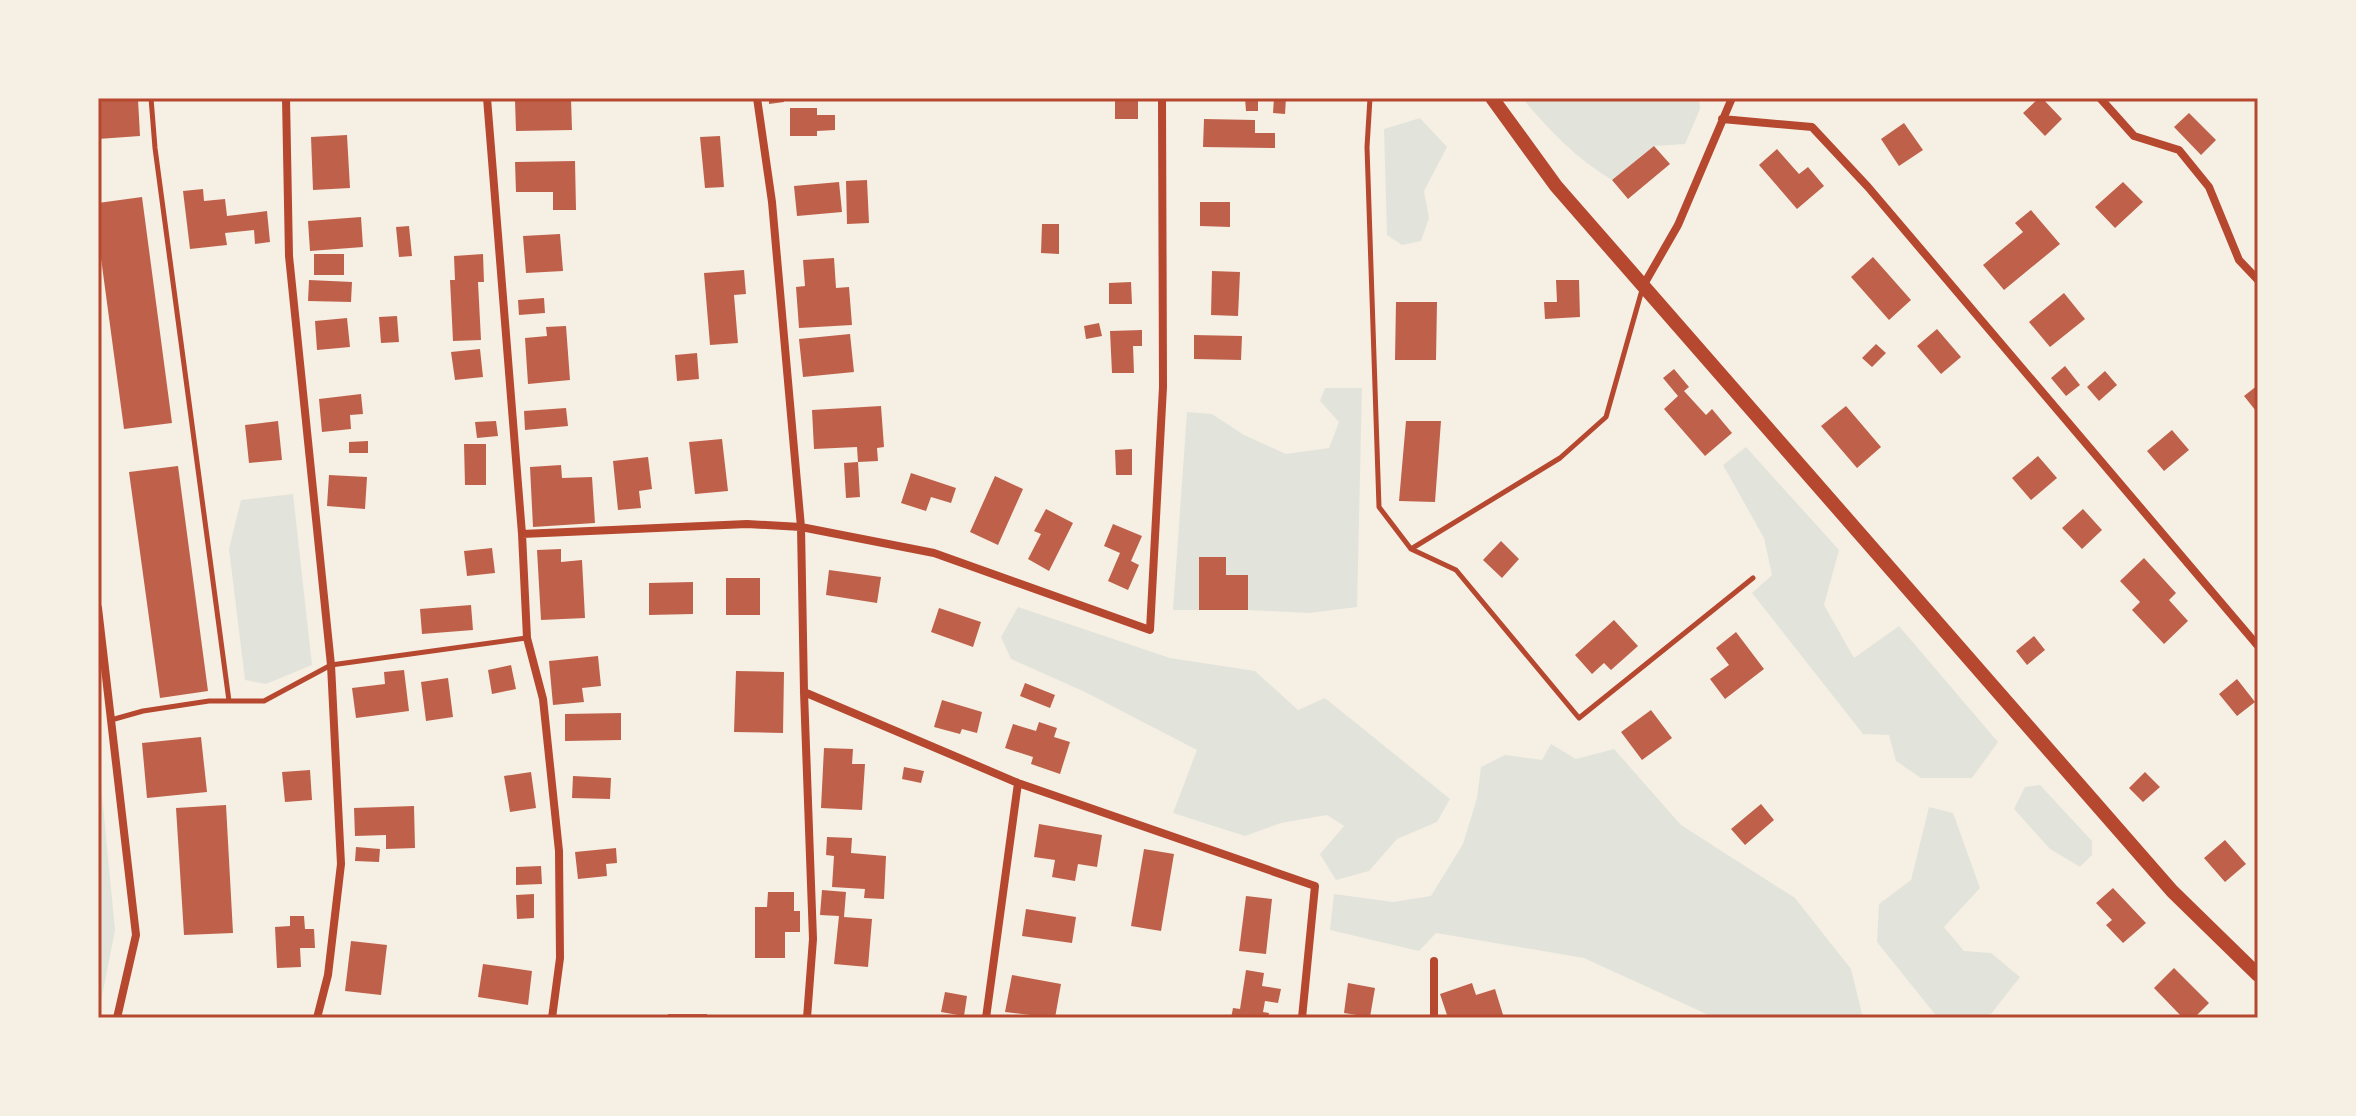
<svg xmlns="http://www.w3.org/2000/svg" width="2356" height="1116" viewBox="0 0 2356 1116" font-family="Lora,serif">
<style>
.green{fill:#e2e4dc}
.building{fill:#bf614a}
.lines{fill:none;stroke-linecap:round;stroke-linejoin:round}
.service{stroke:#b5482f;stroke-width:5}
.minor{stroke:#b5482f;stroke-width:8}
.primary{stroke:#b5482f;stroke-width:14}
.neatline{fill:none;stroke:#b5482f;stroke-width:3}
</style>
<rect width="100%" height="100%" fill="#f6efe4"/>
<path class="green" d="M1522 98H1699L1700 109 1685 144 1654 146 1612 180C1575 158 1549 130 1522 98Z
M1420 118 1447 147 1424 191 1429 218 1421 241 1402 245 1387 235 1384 129Z
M1325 388H1362L1357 607 1309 613 1248 610V575H1226L1199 558V610H1173L1187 412 1212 414 1244 435 1286 454 1329 448 1339 422 1320 401Z
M1746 447 1839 550 1824 605 1854 658 1899 626 1998 742 1972 778H1921L1896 761 1889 735 1863 734 1752 593 1772 575 1764 538 1723 465Z
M293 494 312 665 266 684 245 680 229 549 241 500Z
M1018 607 1170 658 1255 671 1298 710 1325 698 1450 799 1437 822 1397 839 1369 871 1336 880 1320 854 1344 826 1327 815 1281 823 1245 836 1173 813 1197 750 1085 692 1011 659 1001 637Z
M1551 744 1576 759 1614 749 1681 825 1795 898 1851 969 1863 1018H1715L1584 958 1436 933 1419 951 1330 930 1334 894 1393 902 1431 896 1463 844 1477 798 1481 767 1505 755 1542 760Z
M98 753 115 930 98 1017Z
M2040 785 2092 841V855L2080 867 2050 849 2014 809 2025 787Z
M1929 807 1953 813 1980 888 1944 927 1964 951 1991 953 2020 977 1991 1014 1971 1018H1938L1877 942 1879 904 1911 880Z"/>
<path class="building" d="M98 98 138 99 140 136 98 139Z
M769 98H784V102L769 104Z
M1115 98H1138V119H1115Z
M1245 98H1258V111H1246Z
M1274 98H1286L1285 114 1273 113Z
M2039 98H2042L2062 119 2045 136 2023 113Z
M571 99 572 130 516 131 515 100Z
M790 108H817V115H835V130L817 131V136H790Z
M2189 113 2216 140 2201 155 2174 127Z
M1204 119 1255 120V133H1275V148L1203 147Z
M1904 123 1923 150 1899 166 1881 139Z
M347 135 350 188 313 190 311 137Z
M720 136 724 187 705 188 700 137Z
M1654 146 1670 164 1628 199 1612 180Z
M1777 149 1799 174 1808 167 1824 186 1797 209 1759 165Z
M575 161 576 210H553V192H516L515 162Z
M867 180 869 223 847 224 846 181Z
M839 182 842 212 797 216 794 186Z
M2123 182 2143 202 2115 228 2095 207Z
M203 189 204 201 225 199 227 216 267 211 270 242 255 244 254 230 225 233 227 245 190 249 183 191Z
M142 197 172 423 124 429 98 236V203Z
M1200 202H1230V227L1200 226Z
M2031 210 2060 244 2004 290 1983 265 2023 232 2015 223Z
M361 217 363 247 310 251 308 221Z
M1042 224H1059V254L1041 253Z
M409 226 412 256 399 257 396 227Z
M560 234 563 271 526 273 523 236Z
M314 254H344V275H314Z
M483 254 484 282H478L481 340 453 341 450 280H455L454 256Z
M1873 257 1911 300 1889 320 1851 277Z
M834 258 836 288 849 287 852 325 799 328 796 287 805 286 803 260Z
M744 270 746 294 734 295 738 343 710 345 704 273Z
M1212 271 1240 272 1238 316 1211 315Z
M309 280 352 282 351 302 308 301Z
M1556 280H1579L1580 317 1545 319 1544 302H1557Z
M1131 282 1132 304H1109V283Z
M2064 293 2085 319 2050 347 2029 322Z
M544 298 545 313 519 315 518 300Z
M1396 302H1437L1436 360H1395Z
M397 316 399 342 381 343 379 317Z
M347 318 350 347 317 350 315 321Z
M1099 323 1102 336 1086 339 1084 326Z
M566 326 570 380 528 384 525 338 547 336 546 327Z
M1937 329 1961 357 1941 374 1917 346Z
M1142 330V346H1133L1134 373H1112L1110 331Z
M850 334 854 372 803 377 799 339Z
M1194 335 1242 336 1241 360 1194 359Z
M1876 344 1886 353 1872 367 1862 358Z
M480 349 483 377 455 380 451 352Z
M697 353 699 379 677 381 675 355Z
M2065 366 2080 385 2066 396 2051 378Z
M1674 369 1689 387 1684 391 1706 415 1712 409 1732 433 1705 456 1664 409 1678 396 1663 378Z
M2105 371 2117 385 2099 401 2087 387Z
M2258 385V409L2256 411 2244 396Z
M361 394 363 414 350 415 351 429 322 432 319 399Z
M881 406 884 447 877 448 878 461 858 462 857 447 814 449 812 410Z
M1846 406 1881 447 1857 468 1821 426Z
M566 408 568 426 525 430 524 411Z
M278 421 282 460 249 463 245 425Z
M496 421 498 436 477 438 475 422Z
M1406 421H1441L1435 502 1399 501Z
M2172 430 2189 450 2164 471 2147 451Z
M722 439 728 491 695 494 689 442Z
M368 441V453H349V442Z
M464 444H486V485H465Z
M1132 449V475H1116L1115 450Z
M2038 456 2057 478 2031 500 2012 478Z
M648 457 652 489 639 491 641 508 618 510 613 461Z
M858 462 860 497 846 498 844 463Z
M561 465 562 478 592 477 595 523 533 527 530 467Z
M178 466 208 691 160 698 129 472Z
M911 473 956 488 951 503 931 497 926 511 901 503Z
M329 475 367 477 365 509 327 506Z
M995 476 1023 489 998 545 970 532Z
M1046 509 1073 523 1049 571 1028 559 1041 534 1034 531Z
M2083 509 2102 530 2082 549 2062 528Z
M1113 524 1142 536 1131 561 1139 565 1128 590 1108 581 1120 553 1104 546Z
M1501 541 1519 559 1502 578 1483 560Z
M492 548 495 573 467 576 464 551Z
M561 549V562L582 560 585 618 541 620 537 550Z
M1199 557H1226V575H1248V610H1199Z
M2144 558 2176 593 2169 600 2188 621 2164 644 2132 610 2140 602 2120 581Z
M829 570 881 577 877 603 826 595Z
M726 578H760V615H726Z
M693 582V614L649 615V583Z
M471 605 473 630 422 634 420 609Z
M939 608 981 622 973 647 931 632Z
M1614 620 1638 646 1611 670 1604 663 1592 674 1575 655Z
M1736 632 1764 669 1725 699 1710 679 1729 665 1716 648Z
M2034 636 2045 650 2027 665 2016 651Z
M598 656 601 686 582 688 584 702 553 705 549 661Z
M511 665 516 689 492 694 488 670Z
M404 670 409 711 356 718 352 688 385 684 384 672Z
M736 671 784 672 783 733 734 732Z
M448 678 453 717 426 721 421 682Z
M2237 679 2255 702 2237 716 2219 694Z
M1025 683 1055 695 1050 708 1020 696Z
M942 700 982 712 977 733 962 729 960 734 934 727Z
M1651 710 1672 738 1642 760 1621 732Z
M621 713V740L565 741V714Z
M1039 722 1057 728 1054 737 1070 742 1060 774 1031 764 1033 757 1005 748 1013 724 1036 731Z
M201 737 207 792 147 798 142 743Z
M824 748 853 749 852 764H865L862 810 821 808Z
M904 767 924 771 921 783 902 779Z
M310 770 312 800 285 802 282 772Z
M531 772 536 808 510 812 504 776Z
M2145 772 2160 787 2143 802 2129 788Z
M573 776 611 778 610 799 572 798Z
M1761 804 1774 820 1745 845 1731 829Z
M226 805 233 933 184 935 176 808Z
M414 806 415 848 386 849V835L355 836 354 808Z
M1039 824 1102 835 1097 867 1078 864 1075 881 1052 877 1055 860 1034 857Z
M827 837 852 838 851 853 886 856 884 899 864 898 865 889 832 887 834 856 826 855Z
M2225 840 2246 864 2225 882 2204 858Z
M356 847 380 849 379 862 355 861Z
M616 848 617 863 606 864 607 876 578 879 575 852Z
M1144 849 1174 854 1161 931 1131 926Z
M541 866 542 884 516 885V867Z
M2113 888 2146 923 2123 943 2106 925 2112 920 2096 903Z
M822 890 846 892 844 917 872 919 868 967 834 964 839 916 820 915Z
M768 892H794V911H800V932H785V958H755V907H767Z
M534 894V918L517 919 516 895Z
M1246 896 1272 899 1266 954 1239 951Z
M1026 909 1076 917 1072 943 1022 936Z
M290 916H304L305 929H314L315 948H300L301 967 277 968 275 927 290 926Z
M351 941 387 945 381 995 345 991Z
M483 964 532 971 528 1005 478 997Z
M2174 968 2209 1003 2194 1018H2183L2154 988Z
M1246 970 1264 973 1262 986 1281 989 1278 1003 1265 1001 1263 1012 1269 1013 1268 1018H1231L1233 1008 1240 1009Z
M1012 975 1061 984 1055 1018 1005 1012Z
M1348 983 1375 988 1370 1017 1344 1013Z
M1472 983 1476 995 1495 989 1504 1018H1448L1440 994Z
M945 992 967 996 964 1016 941 1012Z
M668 1014H707V1018H669Z"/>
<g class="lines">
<path class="service" d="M151 98 155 148 229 701
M1370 98 1367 147 1379 507 1411 549 1560 458 1606 417 1642 290
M1411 549 1456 570 1579 718 1753 578
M111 720 143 711 209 701H264L331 665 526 638"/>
<path class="minor" d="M286 98 289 256 331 665 341 864 328 975 317 1018
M487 98 522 534 527 638 543 699 559 851 560 958 552 1018
M757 98 772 202 801 527 804 692 813 939 807 1018
M2100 98 2134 136 2179 150 2209 187 2239 260 2258 280
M1722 119 1812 127 1868 187 2258 646
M1643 286 1678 225 1732 98
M522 534 747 524 801 527 934 553 1150 630 1163 387 1162 98
M98 608 136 935 117 1018
M804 692 1018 783 1315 886 1302 1018
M986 1018 1018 783
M1434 1018V961"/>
<path class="primary" d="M1492 98 1556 186 2172 891 2258 975"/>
</g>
<rect width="2356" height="1116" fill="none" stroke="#f6efe4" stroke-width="200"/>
<rect x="100" y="100" width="2156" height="916" class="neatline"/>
</svg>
